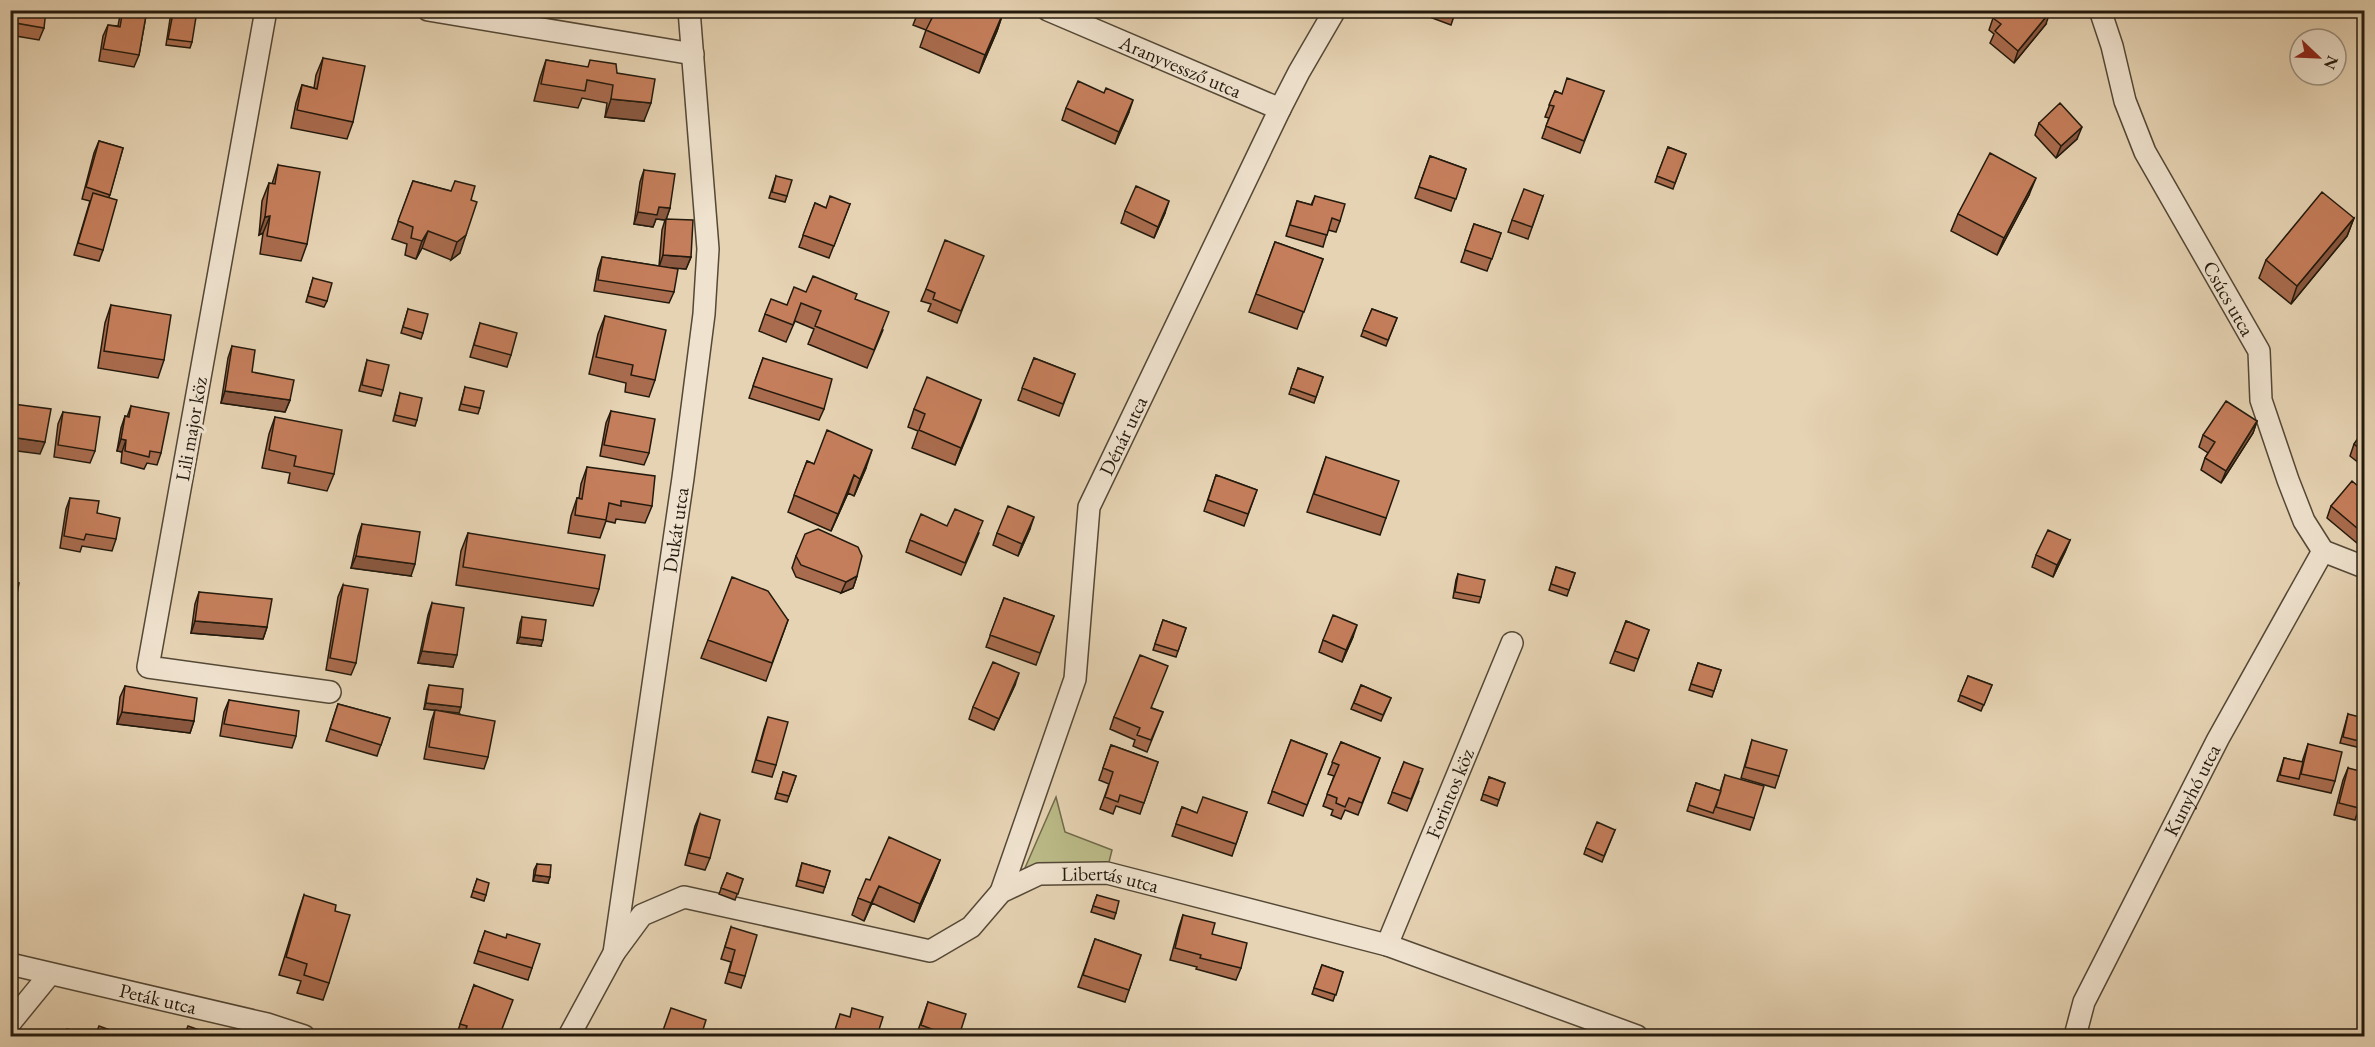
<svg xmlns="http://www.w3.org/2000/svg" width="2375" height="1047" viewBox="0 0 2375 1047" font-family="'EB Garamond',serif">
<style>
.park{fill:#bb8;stroke:#6f6a4a;stroke-width:1.5}
.lines{fill:none;stroke-linecap:round;stroke-linejoin:round}
.minor-casing{stroke:#544836;stroke-width:24}
.minor{stroke:#efe2ce;stroke-width:21}
.wall{fill:#a96c4e;stroke:#231a0d;stroke-width:1.5}
.shaded-wall{fill:#8a5840;stroke:#231a0d;stroke-width:1.5}
.building{fill:#c57e5b;stroke:#231a0d;stroke-width:1.5}
.labels{text-anchor:middle;dominant-baseline:central;stroke-width:6;stroke-linejoin:round;paint-order:stroke}
.street-label{font-size:20px;fill:#231a0d;stroke:#efe2ce}
</style>
<rect width="100%" height="100%" fill="#e6d3b3"/>
<filter id="stains"><feTurbulence type="fractalNoise" baseFrequency=".00333" numOctaves="4"/><feColorMatrix values="0 0 0 0 .2 0 0 0 0 .09 0 0 0 0 .02 0 0 0 .5 -.17"/></filter>
<radialGradient id="worn" r=".72"><stop offset=".6" stop-color="#630" stop-opacity="0"/><stop offset="1" stop-color="#630" stop-opacity=".3"/></radialGradient>
<path class="park" d="M1056 797 1065 832 1112 850 1108 866 1021 877Z"/>
<g class="lines">
<g class="minor-casing">
<g id="minor">
<path d="M266 10 148 667 330 692"/>
<path d="M428 10 693 54"/>
<path id="s1" d="M1048 10 1280 109"/>
<path id="s2" d="M2100 10 2112 46 2125 101 2145 152 2259 351 2261 400 2288 480 2304 521 2323 551 2364 567"/>
<path id="s3" d="M1001 892 1075 679 1089 507 1280 109 1299 72 1335 10"/>
<path id="s4" d="M1387 945 1512 643"/>
<path id="s5" d="M614 953 642 915 684 897 930 951 971 927 1001 892 1039 874 1107 873 1387 945 1637 1036"/>
<path id="s6" d="M10 964 267 1024 304 1036"/>
<path d="M10 1023 50 974"/>
<path id="s7" d="M569 1036 614 953 683 478 704 314 708 249 689 10"/>
<path id="s8" d="M2075 1036 2084 1002 2218 739 2323 551"/>
</g>
</g>
<use href="#minor" class="minor"/>
</g>
<path class="wall" d="M10 10 44 28 39 40 10 35Z
M121 10H147L139 55 134 67 99 61 103 36 108 25 118 26Z
M866 10H878L876 15Z
M919 10H996L1003 13 997 31 979 73 920 47 926 30 913 25Z
M1420 10H1456L1451 25 1419 13Z
M173 13 192 42 190 48 166 45 170 19Z
M1993 18 2046 24 2014 63 1990 43 1994 34 1989 30Z
M323 58 353 122 347 139 291 128 296 103 302 85 314 88 316 75Z
M546 60 617 73 644 121 605 117 607 103 582 98 578 108 534 101 540 78Z
M1555 91 1562 94 1604 91 1580 153 1542 138 1549 118 1545 117Z
M1104 93 1129 112 1115 144 1062 120 1066 108Z
M2039 123 2077 139 2056 158 2035 135Z
M99 141 123 148 109 197 103 250 99 261 74 255 90 201 82 199 94 153Z
M1668 147 1686 154 1673 189 1655 182Z
M1430 156 1466 169 1451 211 1415 198Z
M278 165 307 244 301 261 260 254 263 233 259 235 262 201 269 183 272 184Z
M644 170 670 208 666 219 691 257 686 269 667 267 674 292 669 303 594 291 598 269 602 257 659 266 662 230 665 220 656 219 653 227 634 224 640 182Z
M776 176 787 196 785 202 769 198Z
M413 181 451 191 460 253 451 260 422 248 416 259 405 255 407 244 392 239Z
M2029 195 1997 255 1951 231 1958 214Z
M1315 196 1340 221 1336 232 1328 230 1323 247 1286 236 1297 201 1311 205Z
M1543 196 1528 239 1508 232 1512 220Z
M815 203 826 208 850 204 829 258 799 247Z
M1125 211 1165 213 1154 238 1121 223Z
M2354 218 2347 236 2291 304 2259 278 2266 260Z
M1474 224 1501 233 1487 271 1461 262Z
M1275 242 1323 259 1297 329 1249 312Z
M979 267 957 323 928 311 931 304 921 301 926 289Z
M313 278 327 301 324 307 306 302Z
M806 292 855 299 883 330 867 368 808 344 814 329 795 321 786 342 759 331 765 314 787 305Z
M111 305 164 360 158 378 98 368 105 323Z
M408 309 423 333 421 339 401 333Z
M1372 309 1397 318 1386 346 1361 336Z
M605 316 655 380 649 397 625 392 626 383 589 374 598 334Z
M480 323 511 355 507 367 470 357Z
M232 346 252 372 290 400 285 412 221 403 228 358Z
M763 358 824 409 819 420 749 398Z
M1034 358 1075 374 1059 416 1018 400Z
M367 360 383 390 381 396 359 391Z
M1298 368 1323 377 1314 403 1289 394Z
M465 387 480 408 478 414 459 410Z
M400 393 417 420 415 426 393 421Z
M981 400 955 465 912 448 918 431 908 427 914 409Z
M131 406 161 453 157 465 147 463 144 469 121 463 122 452 117 451 121 428 125 416 127 417Z
M611 411 649 453 644 465 600 456 606 423Z
M63 412 95 451 90 463 54 457 58 424Z
M275 417 334 474 327 491 288 483 290 473 262 468 269 434Z
M2257 421 2253 433 2221 483 2201 470 2205 458 2208 453 2199 447 2203 435Z
M2364 430V467L2350 456 2354 444Z
M1326 457 1386 518 1380 535 1307 512Z
M807 461 814 464 866 468 854 496 848 493 831 531 788 512Z
M587 467 652 506 645 523 616 519 615 523 606 521 600 538 568 533 571 516 577 498H579L581 484Z
M1216 475 1257 490 1244 526 1204 511Z
M2364 491V549L2327 518 2331 506Z
M70 498 97 513 116 539 112 551 82 546 80 552 60 548 66 509Z
M362 524 411 576 351 568 358 536Z
M1030 529 1018 556 993 545 997 533Z
M468 533 599 589 593 606 456 585 461 551Z
M979 533 961 575 906 552 910 540Z
M2070 540 2065 552 2053 577 2032 567 2036 555Z
M796 556 857 576 853 588 841 593 796 577 792 568Z
M1556 567 1575 573 1567 596 1549 590Z
M1458 574 1481 597 1479 603 1453 598 1456 580Z
M343 585 356 663 351 675 326 670 338 597Z
M199 592 267 627 263 639 191 633 195 604Z
M1004 598 1054 616 1036 665 986 647Z
M432 603 453 667 418 663 428 615Z
M522 617 541 646 517 643 520 623Z
M788 620 766 681 701 658 708 640Z
M1163 620 1186 628 1176 657 1153 650Z
M1626 621 1649 630 1634 671 1610 663Z
M1353 637 1342 662 1319 652 1323 640Z
M1698 663 1721 670 1712 697 1689 690Z
M1968 676 1992 685 1981 711 1958 701Z
M429 685 459 713 436 710 488 757 484 769 424 759 431 722 435 710 424 709 427 691Z
M1015 685 994 730 969 719 973 707Z
M1361 685 1391 698 1381 721 1351 709Z
M125 686 194 721 190 733 117 724 120 697Z
M229 700 296 736 292 748 220 736 224 712Z
M338 704 390 718 377 756 326 741Z
M1152 708 1163 712 1147 752 1133 746 1135 740 1110 729 1114 717Z
M2348 714 2364 737 2361 748 2340 743Z
M768 717 776 765 772 777 752 772 764 729Z
M1291 740 1327 754 1303 816 1268 803Z
M1752 740 1779 776 1775 788 1741 778Z
M1341 742 1380 758 1358 815 1345 810 1341 819 1331 815 1333 810 1323 806 1334 776 1328 774Z
M2308 744 2335 781 2331 793 2277 781 2284 758 2302 762Z
M1111 745 1158 762 1140 814 1116 806 1113 814 1100 809 1109 784 1099 780Z
M1404 762 1419 781 1407 811 1388 803Z
M2348 768 2359 808 2355 820 2334 815 2343 780Z
M783 772 796 776 787 802 775 799Z
M1725 775 1754 818 1750 830 1687 811 1696 783 1720 791Z
M1489 777 1505 783 1497 806 1481 800Z
M1182 807 1197 813 1247 812 1232 856 1172 836Z
M700 814 710 858 705 870 685 865 695 826Z
M1615 830 1602 862 1584 854 1586 848Z
M940 860 933 878 914 922 872 903 864 921 852 915 858 898 870 880Z
M802 863 830 871 823 893 796 886Z
M537 864 548 883 533 881 534 870Z
M727 873 743 879 735 900 719 894Z
M477 879 486 895 484 901 471 897Z
M304 895 329 983 323 1000 297 993 301 981 279 975 298 913Z
M1097 895 1116 913 1114 919 1091 912Z
M1183 915 1212 934 1241 968 1236 980 1196 969 1197 967 1170 960 1179 927Z
M731 927 745 976 741 988 725 983 731 962 721 959Z
M485 931 532 968 528 980 474 963Z
M1095 939 1141 955 1125 1002 1078 987Z
M1322 965 1343 972 1333 1001 1312 994Z
M474 985 502 1029 506 1036H456Z
M928 1002 959 1036H916Z"/>
<path class="shaded-wall" d="M2050 12 2046 24 2014 63 2018 51Z
M1003 13 997 31 979 73 985 55Z
M611 99 651 103 644 121 605 117Z
M1133 100 1129 112 1115 144 1119 132Z
M2082 127 2077 139 2056 158 2061 146Z
M2036 178 2029 195 1997 255 2004 238Z
M1169 201 1165 213 1154 238 1158 227Z
M659 207 670 208 666 220 656 219 653 227 634 224 638 212Z
M270 216 263 233 259 235 265 217Z
M2354 218 2347 236 2291 304 2297 286Z
M428 231 422 248 416 259 422 241Z
M466 235 460 253 451 260 457 242Z
M663 255 691 257 686 269 659 267Z
M225 391 290 400 285 412 221 403Z
M981 400 975 417 955 465 961 448Z
M2257 421 2253 433 2221 483 2226 471Z
M10 437 45 442 40 454 10 450Z
M121 439 126 440 122 452 117 451Z
M872 450 866 468 854 496 860 479Z
M854 475 848 493 831 531 838 514Z
M1034 517 1030 529 1018 556 1022 544Z
M2070 540 2065 552 2053 577 2057 565Z
M356 556 415 564 411 576 351 568Z
M857 576 853 588 841 593 846 582Z
M195 621 267 627 263 639 191 633Z
M1357 625 1353 637 1342 662 1346 650Z
M520 637 543 640 541 646 517 643Z
M422 651 457 655 453 667 418 663Z
M1019 673 1015 685 994 730 999 719Z
M426 703 461 707 459 713 424 709Z
M122 712 194 721 190 733 117 724Z
M940 860 933 878 914 922 920 904Z
M535 875 550 877 548 883 533 881Z
M879 886 872 903 864 921 871 903Z"/>
<path class="building" d="M10 10H46L44 28 10 22Z
M123 10H147L139 55 103 49 108 25 120 27Z
M926 10H996L1003 13 985 55 926 30 934 14Z
M1447 10H1456L1455 13Z
M2000 10H2048L2050 12 2018 51 1995 31 2001 24 1993 18Z
M173 13 196 17 192 42 168 39Z
M323 58 365 66 353 122 297 110 302 85 317 89Z
M546 60 588 67 590 60 616 64 617 73 655 79 651 103 611 99 613 85 587 80 585 91 541 84Z
M1567 78 1604 91 1584 141 1546 126 1554 106 1549 105 1555 91 1562 94Z
M1078 81 1104 93 1106 88 1133 100 1119 132 1066 108Z
M2060 103 2082 127 2061 146 2039 123Z
M99 141 123 148 110 195 86 187Z
M1668 147 1686 154 1675 183 1657 176Z
M1990 153 2036 178 2004 238 1958 214Z
M1430 156 1466 169 1456 199 1419 187Z
M278 165 320 172 307 244 267 236 270 216 265 217 269 183 275 184Z
M644 170 675 174 670 208 659 207 657 215 638 212Z
M776 176 792 180 787 196 772 192Z
M413 181 451 191 455 181 475 186 471 200 477 202 466 235 457 242 428 231 422 241 411 238 413 227 398 221Z
M1136 186 1169 201 1158 227 1125 211Z
M1524 189 1543 196 1532 227 1512 220Z
M2322 192 2354 218 2297 286 2266 260Z
M93 193 117 200 103 250 78 243Z
M830 196 850 204 834 246 803 235 815 203 826 208Z
M1315 196 1345 204 1340 221 1332 218 1327 235 1290 225 1297 201 1312 205Z
M666 219 693 220 691 257 663 255Z
M1474 224 1501 233 1492 259 1465 250Z
M945 240 984 256 961 311 933 299 935 293 926 289Z
M1275 242 1323 259 1304 312 1256 294Z
M602 257 678 269 674 292 598 280Z
M813 276 857 294 855 299 889 312 874 350 815 326 821 311 801 303 793 325 765 314 771 299 787 305 794 287 806 292Z
M313 278 332 283 327 301 308 296Z
M111 305 171 315 164 360 104 351Z
M408 309 428 314 423 333 403 327Z
M1372 309 1397 318 1388 340 1363 330Z
M605 316 666 330 655 380 631 375 633 365 596 357Z
M480 323 517 333 511 355 474 345Z
M232 346 255 350 252 372 294 380 290 400 225 391Z
M763 358 832 379 824 409 753 386Z
M1034 358 1075 374 1063 404 1022 388Z
M367 360 389 365 383 390 362 385Z
M1298 368 1323 377 1316 397 1291 388Z
M927 377 981 400 961 448 919 430 925 414 914 409Z
M465 387 484 391 480 408 461 404Z
M400 393 422 398 417 420 395 415Z
M2226 401 2257 421 2226 471 2205 458 2215 442 2203 435Z
M13 404 51 409 45 442 10 437V418Z
M131 406 169 413 161 453 150 451 149 457 125 451 126 440 121 439 125 416 129 417Z
M611 411 655 419 649 453 604 445Z
M63 412 100 417 95 451 58 445Z
M275 417 342 430 334 474 294 466 296 456 269 450Z
M827 430 872 450 860 479 854 475 838 514 794 495 807 461 814 464Z
M2364 430V452L2354 444Z
M1326 457 1399 481 1386 518 1314 494Z
M10 463H16L10 487Z
M587 467 655 476 652 506 621 501V506L609 503 606 520 575 515 577 498 582 499Z
M1216 475 1257 490 1248 514 1208 500Z
M2352 481 2364 491V534L2331 506Z
M70 498 99 501 97 513 120 518 116 539 86 534 84 540 64 536Z
M1008 506 1034 517 1022 544 997 533Z
M955 509 983 521 965 563 910 540 921 514 947 526Z
M362 524 420 532 415 564 356 556Z
M818 529 858 547 862 556 857 576 846 582 801 565 796 556 805 534Z
M2048 530 2070 540 2057 565 2036 555Z
M468 533 605 555 599 589 463 567Z
M1556 567 1575 573 1569 590 1551 584Z
M1458 574 1485 580 1481 597 1455 592Z
M732 577 768 591 788 620 772 663 708 640Z
M10 582 19 583 10 634Z
M343 585 368 589 356 663 330 658Z
M199 592 272 599 267 627 195 621Z
M1004 598 1054 616 1040 653 990 635Z
M432 603 464 608 457 655 422 651Z
M1333 615 1357 625 1346 650 1323 640Z
M522 617 546 620 543 640 520 637Z
M1163 620 1186 628 1178 651 1155 644Z
M1626 621 1649 630 1638 659 1615 651Z
M1140 655 1168 666 1151 708 1163 712 1151 740 1137 735 1140 728 1114 717Z
M993 662 1019 673 999 719 973 707Z
M1698 663 1721 670 1714 691 1691 684Z
M1968 676 1992 685 1984 705 1960 695Z
M429 685 463 689 461 707 426 703Z
M1361 685 1391 698 1383 715 1354 703Z
M125 686 197 698 194 721 122 712Z
M229 700 299 711 296 736 224 724Z
M338 704 390 718 381 745 330 729Z
M435 710 495 721 488 757 429 747Z
M2348 714 2364 718V737L2363 742 2343 737Z
M768 717 788 722 776 765 756 760Z
M1291 740 1327 754 1307 805 1272 791Z
M1752 740 1787 750 1779 776 1745 767Z
M1341 742 1380 758 1362 803 1349 798 1345 807 1336 803 1337 798 1327 794 1339 765 1332 762Z
M2308 744 2342 752 2335 781 2301 774Z
M1111 745 1158 762 1144 803 1120 795 1118 802 1105 797 1113 772 1103 768Z
M2284 758 2303 762 2299 779 2280 775Z
M1404 762 1423 769 1411 799 1392 792Z
M2348 768 2364 772V786L2359 808 2339 803Z
M783 772 796 776 789 796 777 793Z
M1725 775 1764 786 1754 818 1716 807Z
M1489 777 1505 783 1499 800 1483 794Z
M1696 783 1721 791 1713 813 1689 805Z
M1203 797 1247 812 1236 844 1176 824 1182 807 1197 813Z
M700 814 720 820 710 858 689 853Z
M1597 822 1615 830 1604 856 1586 848Z
M889 837 940 860 920 904 879 886 871 903 858 898 866 879 870 880Z
M802 863 830 871 825 887 798 880Z
M537 864 551 865 550 877 535 875Z
M727 873 743 879 738 894 721 888Z
M477 879 489 883 486 895 473 891Z
M304 895 336 905 335 911 350 915 329 983 304 975 307 964 286 957Z
M1097 895 1119 901 1116 913 1093 906Z
M1183 915 1215 923 1212 934 1247 943 1241 968 1200 958 1201 955 1175 948Z
M731 927 757 935 745 976 729 972 735 950 725 947Z
M485 931 506 938 507 934 540 944 532 968 478 951Z
M1095 939 1141 955 1129 990 1083 975Z
M1322 965 1343 972 1336 995 1314 988Z
M474 985 513 1000 502 1029 508 1032 506 1036H469L464 1035 467 1026 460 1024Z
M928 1002 966 1014 959 1036H932L934 1030 921 1025Z
M671 1008 706 1020 701 1036H661Z
M852 1008 883 1017 877 1036H833L840 1014 850 1017Z
M99 1026 118 1033 117 1036H95Z
M188 1026 216 1036H184Z
M67 1029 86 1036H64Z
M394 1031 408 1036H392Z"/>
<g class="labels">
<g class="street-label">
<text stroke="none"><textPath href="#s1" startOffset="144">Aranyvessző utca</textPath></text>
<text stroke="none"><textPath href="#s2" startOffset="318">Csúcs utca</textPath></text>
<text transform="translate(191 429) rotate(-80)">Lili major köz</text>
<text stroke="none"><textPath href="#s3" startOffset="477">Dénár utca</textPath></text>
<text stroke="none"><textPath href="#s7" startOffset="522">Dukát utca</textPath></text>
<text stroke="none"><textPath href="#s8" startOffset="273">Kunyhó utca</textPath></text>
<text stroke="none"><textPath href="#s4" startOffset="164">Forintos köz</textPath></text>
<text stroke="none"><textPath href="#s5" startOffset="552">Libertás utca</textPath></text>
<text stroke="none"><textPath href="#s6" startOffset="152">Peták utca</textPath></text>
</g>
</g>
<rect width="2375" height="1047" fill="none" stroke="#e6d3b3" stroke-width="36"/>
<rect x="12" y="12" width="2351" height="1023" fill="none" stroke="#231a0d" stroke-width="3"/>
<rect x="18" y="18" width="2339" height="1011" fill="none" stroke="#231a0d" stroke-width="1.5"/>
<g transform="translate(2318 57) rotate(113)"><circle r="28" fill="#efe2ce" stroke="#9d9281" stroke-width="1.5"/>
<path d="M0-4.5L10 22L0 15L-10 22Z" fill="#8f2418"/>
<text y="-9" font-size="16" font-weight="bold" text-anchor="middle" fill="#231a0d">N</text>
</g>
<rect width="100%" height="100%" filter="url(#stains)"/>
<rect width="100%" height="100%" fill="url(#worn)"/>
</svg>
